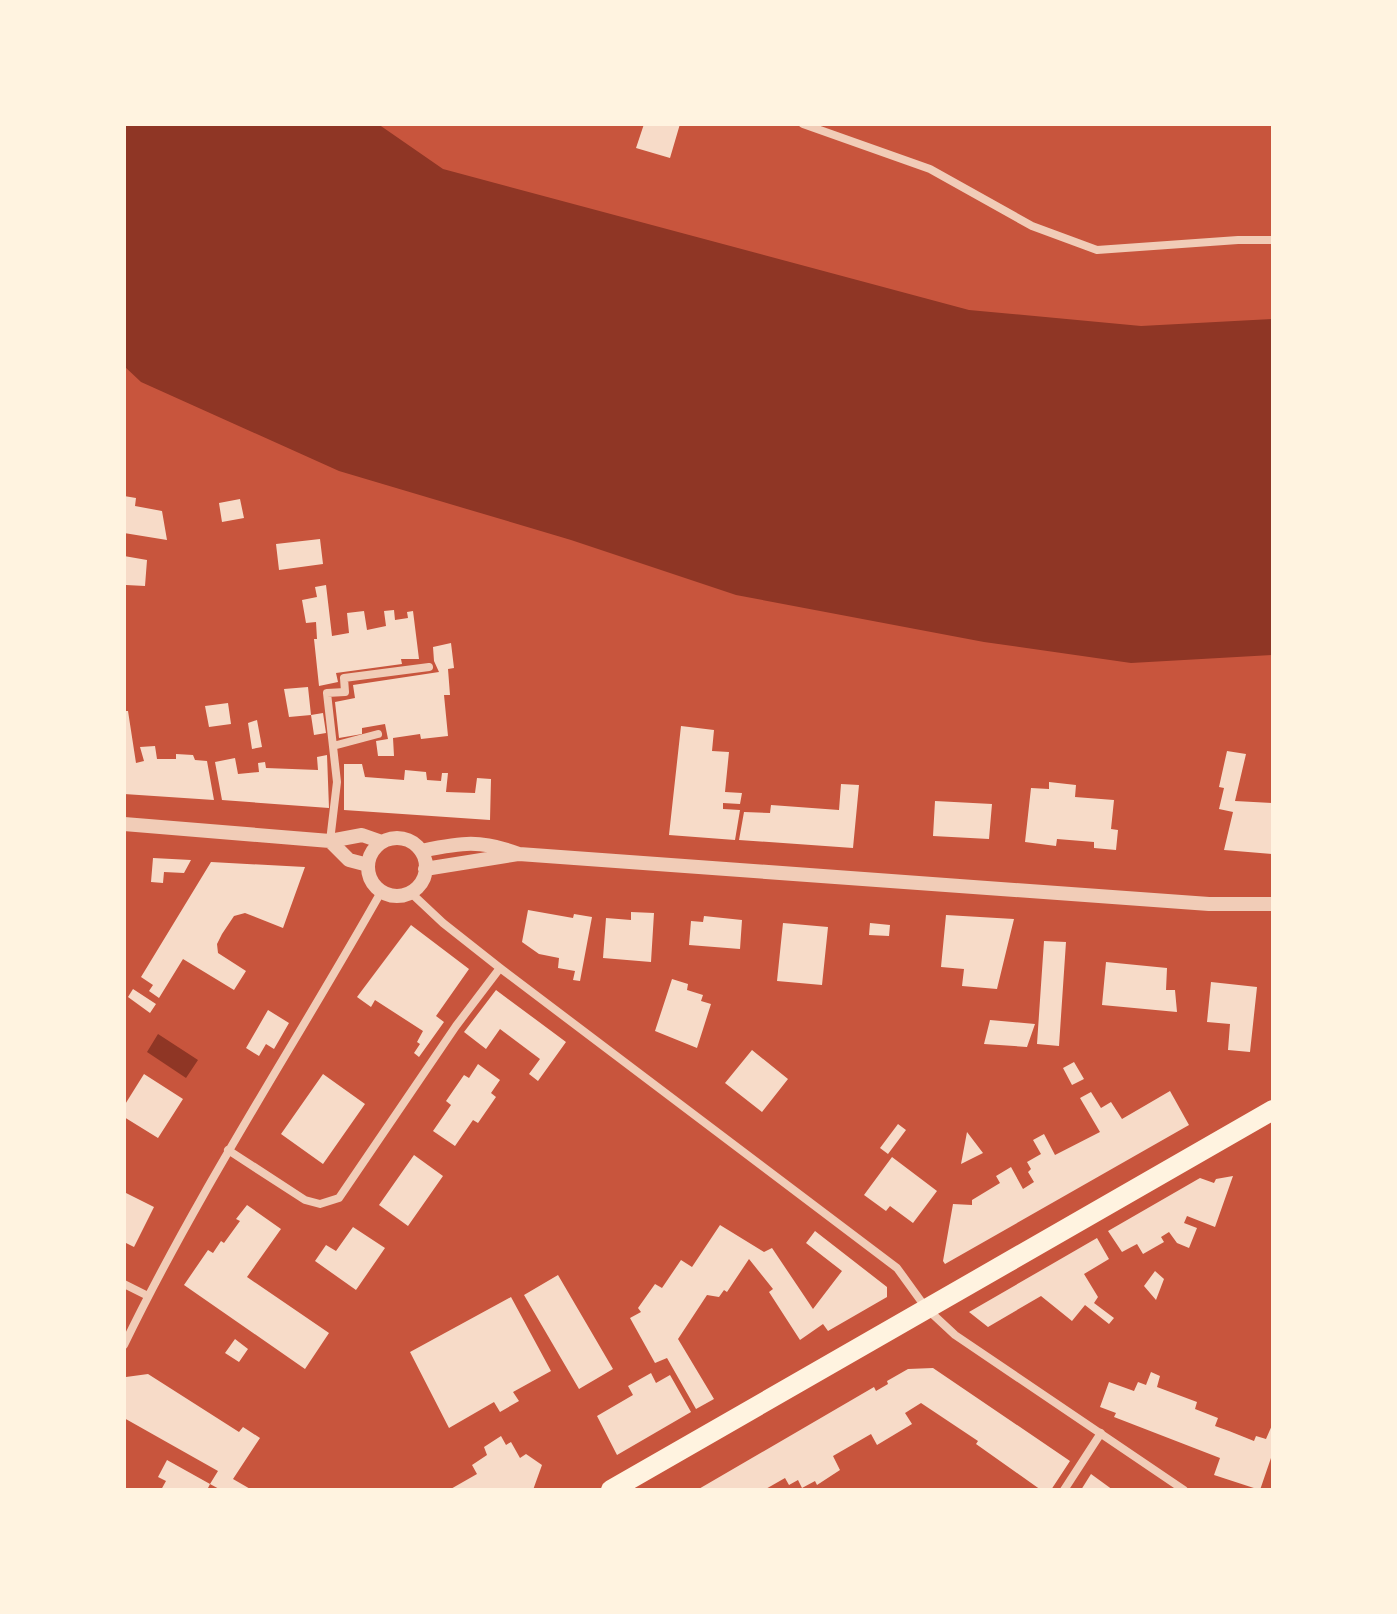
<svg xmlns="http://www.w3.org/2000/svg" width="1397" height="1614" viewBox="0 0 1397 1614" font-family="'IBM Plex Sans',sans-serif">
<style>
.water{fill:#8f3625}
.building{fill:#f7dbc8}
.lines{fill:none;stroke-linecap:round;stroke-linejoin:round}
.minor{stroke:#f1ccb7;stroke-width:8}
.tertiary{stroke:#f1ccb7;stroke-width:14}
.primary{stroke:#fff3e0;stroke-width:20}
</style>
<rect width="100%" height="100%" fill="#c8553d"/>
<path class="water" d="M124 124H378L443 169 969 310 1141 326 1273 319V655L1131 663 984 642 736 595 571 540 339 471 141 382 124 366Z
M158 1034 198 1060 186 1078 147 1052Z"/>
<path class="building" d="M644 124H680L670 158 636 148Z
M124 496 136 498 135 506 162 511 167 540 124 533Z
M240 499 244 518 222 522 219 503Z
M320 539 323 564 279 570 276 544Z
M124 556 147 560 145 586 126 585Z
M326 585 332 636 349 633 347 613 364 611 367 630 386 626 384 611 394 610 395 620 408 618 407 612 413 611 419 659H401L402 664 336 673 338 682 319 686 314 639H317L316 622 306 623 302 600 317 597 315 587Z
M451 643 454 668 448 669 450 695H444L448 736 421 739 420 734 393 738 394 756H378L376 741 388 739 385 724 362 728V734L339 738 335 702 355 698 353 685 439 672 434 661 433 647Z
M308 687 311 715 289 717 284 689Z
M228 703 231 724 209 727 205 706Z
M124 711H128L136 763 144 761 140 747 155 746 157 759H176V754L193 755 195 760 207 761 214 800 124 794Z
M323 713 326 733 314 735 311 715Z
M257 720 262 747 252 749 248 723Z
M681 726 714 730 712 751 729 752 725 792 742 793 740 804 723 803V809L740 810 735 840 669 835Z
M1227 751 1246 754 1235 801 1273 803V854L1224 850 1233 812 1219 809 1224 788 1219 787Z
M327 755 329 808 222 800 215 762 235 758 238 774 259 772 258 763 265 762 266 768 318 770 317 757Z
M344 764H362L365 777 404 780 405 770 426 772 427 780 441 781 442 773H448L446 792 475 793 477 778 491 779 490 820 344 810Z
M1049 782 1076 785 1075 797 1114 800 1111 829 1118 830 1116 850 1094 848V842L1057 839 1056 846 1025 842 1031 788 1049 789Z
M841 784 859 785 853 848 739 840 744 812 770 813 771 805 839 810Z
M935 801 992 804 989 839 933 836Z
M153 858 191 860 184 873 164 872 163 883 151 882Z
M211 862 305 867 283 928 245 913 234 916 222 934 217 944 218 953 246 971 234 990 183 959 159 998 149 991 153 985 141 977Z
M528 910 573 918 574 914 592 917 580 981 573 980 575 971 558 968 559 958 539 954 522 942Z
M631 912 654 913 651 962 603 958 606 918 631 920Z
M946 915 1014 919 997 989 962 986 964 969 941 967Z
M704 916 742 920 740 949 689 945 691 921 703 922Z
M783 923 828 927 822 985 777 981Z
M870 923 890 925 889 936 869 935Z
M411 925 469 969 436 1016 444 1022 419 1057 414 1053 420 1044 417 1042 423 1031 375 1000 371 1007 357 997Z
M1044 941 1066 942 1059 1046 1037 1044Z
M1106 962 1167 968 1166 990H1175L1177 1012 1102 1005Z
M672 979 688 984 687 990 703 995 701 1001 711 1004 697 1048 655 1031Z
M1211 982 1257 987 1250 1052 1228 1050 1230 1024 1207 1022Z
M133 989 156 1004 150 1013 128 997Z
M496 990 566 1042 538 1081 529 1074 540 1059 500 1029 486 1049 464 1032Z
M268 1010 289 1023 274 1049 266 1044 259 1056 246 1048Z
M990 1020 1035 1024 1027 1047 984 1044Z
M752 1050 788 1079 762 1112 725 1083Z
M1074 1062 1084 1079 1072 1085 1063 1068Z
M478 1064 500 1080 491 1093 496 1097 478 1123 473 1120 455 1146 433 1131 451 1105 446 1101 464 1075 469 1078Z
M144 1074 183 1099 158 1138 124 1117V1106Z
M323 1074 365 1104 323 1164 281 1134Z
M1170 1091 1189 1125 945 1264 943 1261 953 1204 972 1205V1200L1000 1183 996 1176 1011 1167 1023 1189 1034 1182 1028 1172 1031 1169 1027 1162 1041 1154 1033 1140 1044 1134 1055 1155 1100 1132 1080 1098 1091 1092 1101 1108 1111 1102 1122 1119Z
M898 1124 906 1130 888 1154 880 1148Z
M967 1132 983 1153 961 1164Z
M414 1155 443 1176 408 1226 379 1205Z
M892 1157 937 1191 913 1223 890 1206 886 1211 864 1195Z
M1233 1176 1215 1227 1187 1216 1184 1223 1197 1228 1189 1248 1177 1243 1169 1232 1161 1237 1164 1242 1143 1254 1137 1244 1122 1252 1108 1231 1200 1178 1214 1183 1216 1179Z
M124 1192 154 1207 134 1247 124 1242Z
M247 1205 281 1229 247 1277 329 1333 305 1369 184 1285 208 1250 213 1253 221 1241 224 1243 240 1221 236 1219Z
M720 1225 764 1252 772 1248 813 1309 842 1271 806 1243 815 1231 887 1287V1297L828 1331 823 1324 800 1340 769 1292 773 1289 749 1259 727 1292 724 1290 719 1297 707 1295 678 1339 714 1399 696 1409 667 1358 655 1363 630 1318 641 1312 638 1308 655 1284 662 1288 681 1260 692 1267Z
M353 1227 385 1248 356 1290 315 1261 326 1245 336 1251Z
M1097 1238 1109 1259 1084 1274 1098 1297 1094 1303 1114 1318 1109 1324 1085 1305 1072 1321 1041 1296 988 1327 969 1312Z
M1155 1271 1164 1279 1156 1300 1144 1286Z
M558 1275 613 1369 579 1389 524 1295Z
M511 1297 551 1371 513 1392 519 1401 500 1412 494 1402 449 1428 410 1352Z
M235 1339 248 1349 239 1362 225 1353Z
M933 1368 1070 1461 1051 1490H1041L976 1444 978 1441 921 1403 905 1413 912 1424 877 1445 871 1434 833 1456 840 1470 817 1485 815 1481 802 1488 798 1480 789 1485 785 1478 764 1490H697L874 1387 876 1391 888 1384 887 1381 908 1369Z
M1151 1372 1160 1376 1157 1387 1197 1402 1195 1409 1218 1418 1215 1426 1229 1431 1254 1441 1256 1436 1266 1439 1273 1423V1452L1260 1490 1214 1475 1220 1458 1114 1417 1116 1413 1100 1407 1109 1382 1134 1391 1138 1382 1146 1385Z
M651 1373 656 1383 670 1375 691 1412 617 1455 597 1416 633 1395 628 1386Z
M148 1374 239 1432 243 1427 260 1438 233 1479 252 1490H221L210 1484 218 1471 124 1418 126 1377Z
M501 1436 506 1445 511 1442 520 1458 526 1454 542 1465 533 1490H449L477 1474 472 1465 487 1455 484 1447Z
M167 1460 210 1484 207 1490H161L166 1481 158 1477Z
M1091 1474 1113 1490H1081Z"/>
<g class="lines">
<path class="minor" d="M803 124 930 169 1032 226 1097 250 1238 240H1273
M333 746 378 734
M330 841 337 782 327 693 345 692 344 678 429 667
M410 892 443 923 500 968 897 1268 926 1308 955 1335 1184 1490
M228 1150 305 1200 320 1204 339 1198 456 1026 500 968
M124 1284 148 1296
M124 1345C200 1188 296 1043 381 892
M1064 1490 1101 1433"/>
<path class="tertiary" d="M124 824 330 841 362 835 382 842
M368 867a29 29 0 1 1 58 0a29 29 0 1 1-58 0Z
M330 841 349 860 368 865
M421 851C461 843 479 839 519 854L1209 904H1273
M425 869 518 854"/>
<path class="primary" d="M611 1490 1273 1110"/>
</g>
<rect width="1397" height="1614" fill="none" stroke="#fff3e0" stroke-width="252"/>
</svg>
